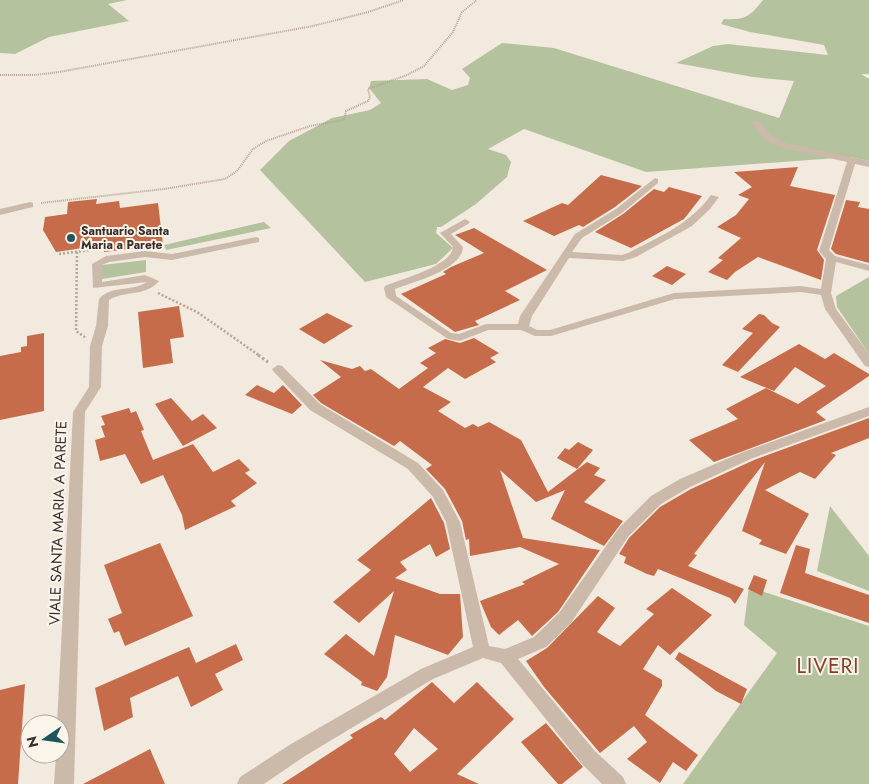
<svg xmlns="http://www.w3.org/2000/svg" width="869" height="784" viewBox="0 0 869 784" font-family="Jost,sans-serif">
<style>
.green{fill:#b5c29e}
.building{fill:#c66c4a;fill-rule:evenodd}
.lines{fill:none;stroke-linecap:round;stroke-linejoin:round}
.path-far2{stroke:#b7a494;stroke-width:2;stroke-dasharray:1 1;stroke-linecap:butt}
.path-far1{stroke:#b7a494;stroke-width:2.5;stroke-dasharray:2 2;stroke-linecap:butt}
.path{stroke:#b7a494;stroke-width:3;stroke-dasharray:2.5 2.5;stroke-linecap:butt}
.minor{fill:#cbbaaa;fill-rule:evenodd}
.poi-dot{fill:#1f555b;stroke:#faf4eb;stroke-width:2}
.labels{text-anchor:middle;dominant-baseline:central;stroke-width:4;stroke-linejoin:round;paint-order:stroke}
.far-poi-label{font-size:12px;font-weight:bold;fill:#392f2a;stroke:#faf4eb;text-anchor:start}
.street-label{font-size:15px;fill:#392f2a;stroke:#faf4eb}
.near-quarter-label{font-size:21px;letter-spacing:1px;fill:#883e22;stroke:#faf4eb}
</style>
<rect width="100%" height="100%" fill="#f3eadf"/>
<path class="green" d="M0 0H127L108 4 129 21 49 37 15 54 0 53Z
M763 0H869V74H861L869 79V161L850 157 646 172 524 129 488 149 506 155 511 162 507 177 476 204 441 227H437L436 233 453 248 436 264 365 282 260 170 289 141 332 118 370 110 381 103 369 88 371 81 427 79 452 90 468 85 470 78 462 69 502 43 554 48 779 118 794 81 753 77 676 63 713 46 728 44 828 55 824 45 750 32 721 24 724 19C746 20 749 17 763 0Z
M264 222 271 228 166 250 164 245Z
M146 260V272L102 279V265Z
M869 277V354L837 307 836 296Z
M830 506 869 556V591L817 571Z
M749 587 869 626V784H683L777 653 744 625Z"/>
<path class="building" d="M798 167 790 186 835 195 817 250 824 260 821 280 758 257 735 272 727 280 708 272 723 260 718 258 741 238 717 227 736 215 749 199 738 195 752 187 734 172Z
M601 175 642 186 615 207 583 227 579 225 554 236 523 221 562 203 568 205Z
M669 187 702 196 684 219 631 248 595 232 623 214 654 189 664 192Z
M97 199 96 204 119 201 120 208 158 203 163 245 104 252 103 245 56 252 43 230 45 217 67 214 68 202Z
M846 200 860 202 858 207 869 209V263L836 254 831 249Z
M474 228 547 270 505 291 520 300 475 321 479 325 455 332 401 294 446 274 443 272 451 267 484 253 455 235Z
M667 266 686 274 672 285 652 276Z
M179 306 184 337 170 339 173 363 143 368 138 312Z
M327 313 353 326 324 344 299 329Z
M759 314 764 315 772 323 780 327 738 372 722 365 753 333 742 329Z
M44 333V411L0 420V356L21 352V347L27 346V336Z
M474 338 499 353 490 358 496 362 465 379 448 368 423 387 451 402 438 411 465 428 473 424 478 427 489 422 521 440 548 492 587 462 600 468 594 475 606 480 584 502 623 521 604 546 551 519 565 490 536 502 500 470 523 538 600 550 558 612 532 636 518 620 499 635 491 627 480 601 525 584 522 582 559 564 520 547 470 556 469 539 466 540 462 521 445 489 426 469 432 465 400 441 394 446 321 403 313 395 341 377 320 360 352 369 360 366 365 371 371 369 399 389 428 368 420 363 436 353 428 348 445 339 460 343Z
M799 344 825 359 834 353 869 374V376L816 412 826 420 714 462 689 440 738 419 726 409 766 388 798 404 826 386 795 367 774 391 740 377Z
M257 385 274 393 283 385 302 405 292 414 245 395Z
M171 398 192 421 203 414 217 428 183 446 155 404Z
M129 408 131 413 136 411 144 430 141 431 153 460 193 444 213 472 239 459 250 470 245 473 257 483 231 501 236 506 185 530 182 515 163 475 141 484 125 454 100 461 95 440 105 437 101 426 105 425 101 416Z
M869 418V438L831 453 836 455 815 479 800 472 765 490 809 514 786 554 759 544 762 540 742 531 765 462 694 554 697 555 688 566 744 589 735 604 730 598 658 569 654 576 647 574 624 563 626 557 619 554 629 538 660 507 691 489 754 460Z
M578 442 593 450 577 469 557 458 565 448 569 450Z
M431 498 444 523 450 549 436 557 430 544 400 562 407 570 395 578 440 594H460L463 637 448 655 395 635 387 677 377 691 361 685 362 682 324 654 346 634 374 656 394 591 359 623 333 602 371 570 357 560Z
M160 543 193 616 125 646 119 631 114 633 108 619 122 613 104 565Z
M796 545 810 549 805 573 869 595V623L780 593Z
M754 575 767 580 762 596 748 589Z
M672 588 712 615 670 655 658 645 643 669 662 680V686L645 715 698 755 686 771 673 762 660 783 627 759 647 742 634 726 600 753 544 687 526 661 547 648 598 596 615 608 597 632 620 646 654 614 646 609Z
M236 644 243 660 215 674 223 690 191 707 178 676 130 698 133 717 104 731 95 688 189 647 196 663Z
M679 652 747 689 741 704 716 691 675 659Z
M432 682 454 703 477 682 514 719 457 774 479 784H282L353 738 350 735 381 717 385 720ZM414 728 438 749 410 772 394 754Z
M25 684 18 784H0V690Z
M546 723 583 767 562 784H558L521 742Z
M150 749 165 784H83Z"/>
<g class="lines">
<path class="path-far2" d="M0 75H35L59 72 313 26 368 12 404 0
M41 203 164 189 225 179 237 171 253 149 266 141 310 126 344 120 346 111 368 101 370 97 368 89 407 75 424 66 453 32 462 12 477 0"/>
<path class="path-far1" d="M77 252 76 331 86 338
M59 254 99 249
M158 293 197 312 260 356"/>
<path class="path" d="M258 355 268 362"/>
<path class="minor" d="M753 121H759L771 136 786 143 869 161V167L855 164 829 250 835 256 869 265V271L836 262 831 293 836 309 869 354V367L865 366 825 309 821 295 801 292 675 299 551 336H535L521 330H488L460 341 448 339 386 297 384 288 385 286C401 279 452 266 453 247L440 233 465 219 470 222 468 224 451 234 463 247C462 270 413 282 395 289L396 296 451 333 459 334 486 324H518L520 316 575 234 616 209 655 178 658 179V183L622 213 582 238 572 252 622 255 628 253C659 237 690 224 711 195L719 197 710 209 692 226 636 257 623 261 569 258 532 316 529 326 537 330H550L674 293 801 286 821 289 826 259 819 251 847 162 780 147 765 140 752 123Z
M30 202 33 203V207L0 215V209Z
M256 237 259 238V242L172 260 145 257 109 262 102 265V282L145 275 159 281C146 297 125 290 109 300L108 326 102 346 101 387 85 412 74 784H54L56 754H60V724H57L73 412 89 387 90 346 96 326 99 299C111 285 132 292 147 282L93 288 92 264 106 256 145 251 172 254Z
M278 365 282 366 320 404 418 463 443 490 460 522 489 646 505 649 534 637 559 613 618 529 651 496 680 479 743 452 869 407V416L753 458 690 487 661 504 628 537 571 623 546 647 518 659 595 751 623 777 626 784H602L581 763 501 663 483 658 433 679 305 756 264 784H237L240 777 291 744 421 669 473 647 446 522 433 497 408 469 310 410 274 372 272 369Z"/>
</g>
<circle class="poi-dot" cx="71" cy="238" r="5"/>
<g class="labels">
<g class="far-poi-label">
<text x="81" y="231">Santuario Santa<tspan x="81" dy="14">Maria a Parete</tspan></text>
</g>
<g class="street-label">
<text transform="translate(58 523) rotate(-88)">VIALE SANTA MARIA A PARETE</text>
</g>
<g class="near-quarter-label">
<text x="828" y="666">LIVERI</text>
</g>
</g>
<g transform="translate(45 739) rotate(257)"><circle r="24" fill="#faf4eb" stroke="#ada59e"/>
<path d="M0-4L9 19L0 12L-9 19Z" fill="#1f555b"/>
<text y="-8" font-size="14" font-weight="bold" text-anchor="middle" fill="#392f2a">N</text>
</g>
</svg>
